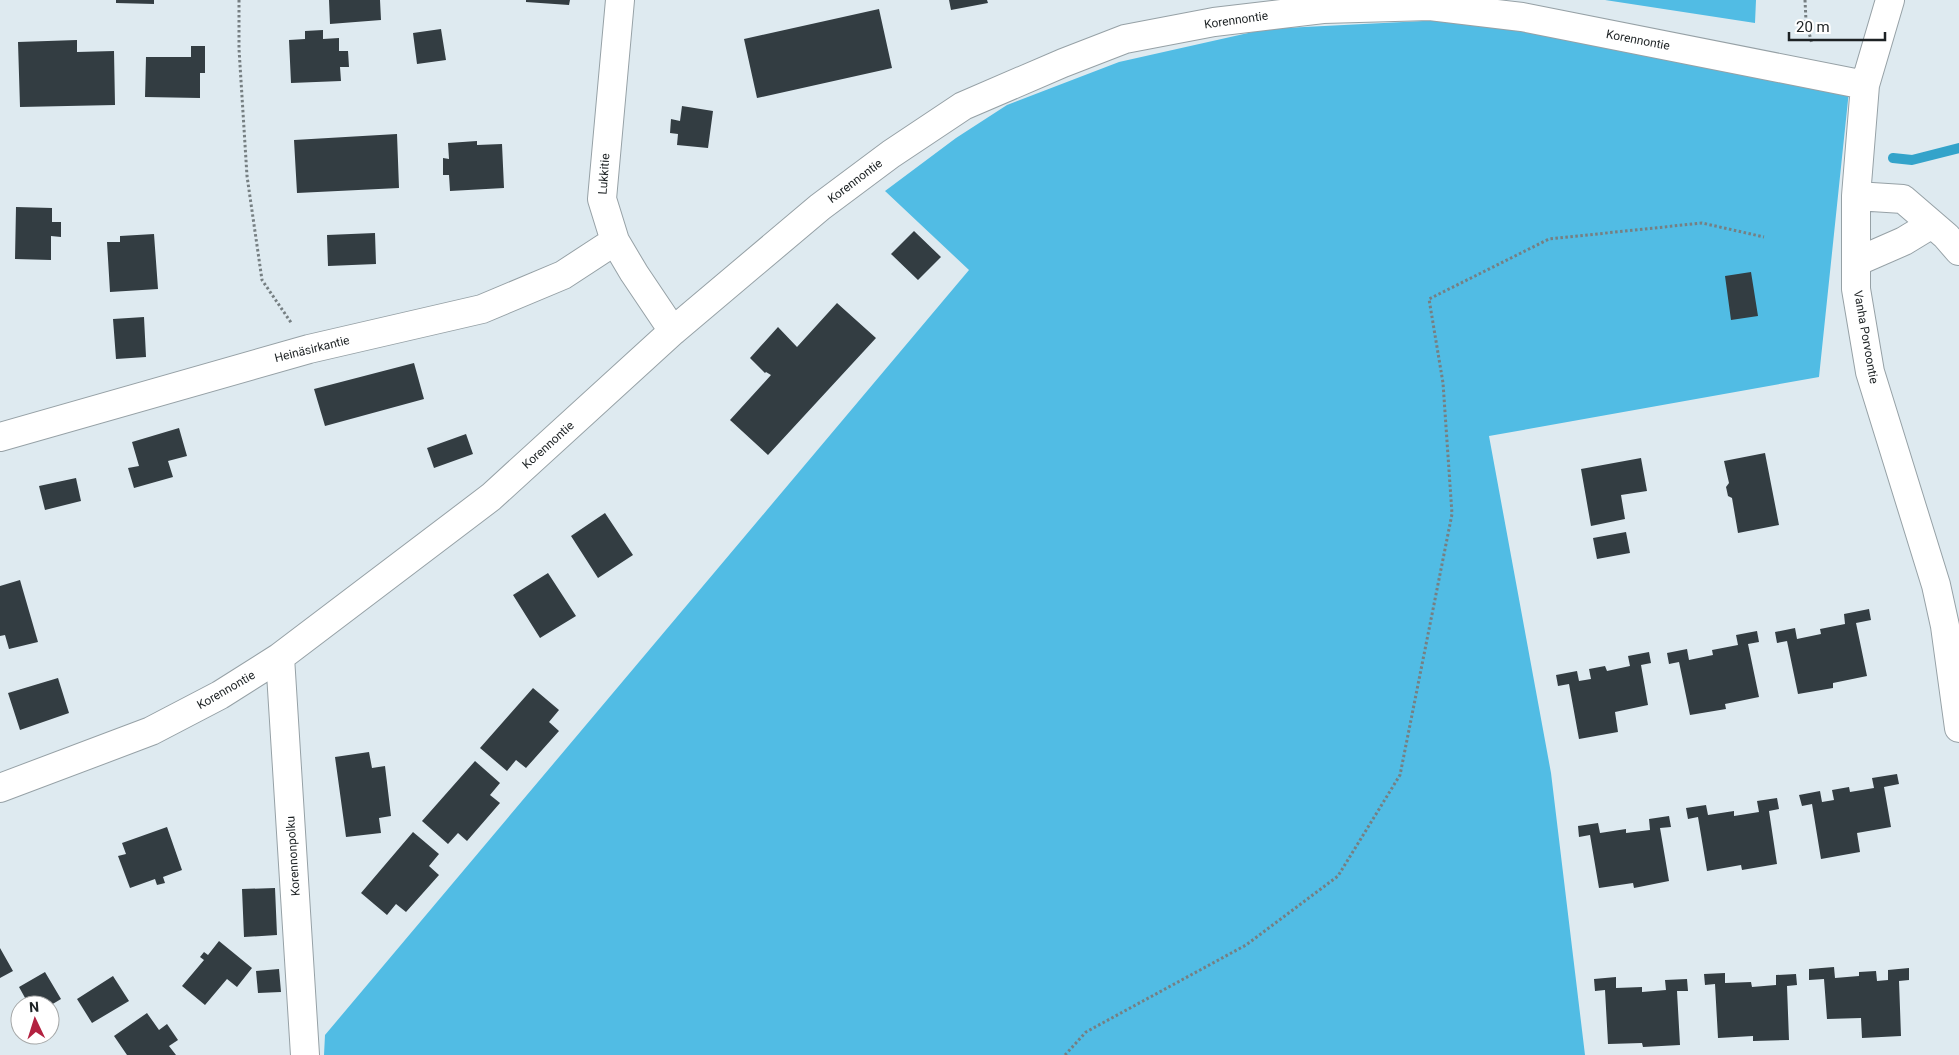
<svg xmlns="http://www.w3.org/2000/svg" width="1959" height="1055" viewBox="0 0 1959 1055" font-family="Roboto,sans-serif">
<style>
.forest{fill:#51bce4}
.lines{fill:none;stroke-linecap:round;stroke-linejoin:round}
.stream{stroke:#33a3ca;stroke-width:10}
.building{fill:#333d42}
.minor-casing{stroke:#96a1a6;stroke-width:30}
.path{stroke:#767f82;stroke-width:3;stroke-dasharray:2.5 2.5;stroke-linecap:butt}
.minor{stroke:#fff;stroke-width:28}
.labels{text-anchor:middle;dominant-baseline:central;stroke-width:5;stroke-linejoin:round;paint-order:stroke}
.street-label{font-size:12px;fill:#1d2224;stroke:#fff}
</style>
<rect width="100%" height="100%" fill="#deeaf0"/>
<path class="forest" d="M1605 0H1756L1755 23Z
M1430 6 1850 81 1819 377 1489 436 1551 773 1585 1055H324L325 1035 969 270 885 191 956 138 1007 105 1119 62 1266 29 1423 21Z"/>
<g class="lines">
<path class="stream" d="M1893 158 1912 160 1959 148"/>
</g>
<path class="building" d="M116 0H154V4L116 3Z
M329 0H380L381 20 330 24Z
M526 0H570L569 5 526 2Z
M949 0H987L988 3 951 10Z
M879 9 892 68 757 98 744 39Z
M441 29 446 60 417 64 413 33Z
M323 30V39L339 38V51H348L349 67H340L341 81 291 83 289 40 305 39V31Z
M77 40V52L114 51 115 105 20 107 18 42Z
M191 46H205V73H200V98L145 97 146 57H191Z
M682 106 713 111 708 148 677 145 678 134 670 133 671 119 680 121Z
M397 134 399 188 297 193 294 140Z
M477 141V145L502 144 504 188 450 191 449 175H443V158L449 159 448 143Z
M16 207 52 208V222H61V237L51 236V260L15 259Z
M914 231 941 257 918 280 891 254Z
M375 233 376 264 328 266 327 235Z
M154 234 158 289 110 292 107 242H120V236Z
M1751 272 1758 316 1731 320 1725 276Z
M837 303 876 338 768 455 730 420 771 375 766 372 765 373 750 358 778 327 797 347Z
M144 317 146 357 116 359 113 319Z
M414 363 424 399 325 426 314 389Z
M179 428 187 456 168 461 173 477 134 488 128 468 139 466 132 442Z
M466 434 473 454 434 468 427 448Z
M1765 453 1779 525 1738 533 1732 498 1728 496 1726 487 1729 483 1724 461Z
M1641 458 1647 491 1621 495 1625 519 1591 526 1581 469Z
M76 478 81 501 45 510 39 486Z
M605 513 633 555 598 578 571 536Z
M1626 532 1630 553 1597 559 1593 538Z
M548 573 576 616 540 638 513 595Z
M20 580 38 642 9 649 5 635 0 636V586Z
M1869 609 1871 620 1856 623 1867 676 1833 683V688L1798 694 1787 641 1777 643 1775 632 1795 628 1797 639 1821 634 1820 629 1845 624 1844 614Z
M1757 631 1759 642 1748 644 1759 697 1725 704 1726 709 1690 715 1679 662 1669 664 1667 653 1687 649 1689 660 1713 655 1712 650 1738 645 1736 635Z
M1649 652 1651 663 1641 665 1648 705 1615 712 1618 732 1579 739 1569 684 1558 686 1556 675 1577 671 1579 681 1591 679 1589 669 1605 666 1607 671 1630 666 1628 656Z
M58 678 69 713 20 730 8 693Z
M533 688 559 710 549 722 559 731 526 768 516 760 507 771 480 748Z
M369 752 372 768 385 766 391 816 379 818 381 833 346 837 335 757Z
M475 761 500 783 490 795 500 803 467 841 458 833 448 844 422 821Z
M1897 774 1899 784 1884 787 1891 827 1857 833 1860 852 1821 859 1812 804 1802 806 1799 795 1820 791 1822 802 1834 800 1832 790 1849 787 1850 792 1874 788 1872 778Z
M1777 798 1779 809 1769 811 1777 864 1742 870 1741 865 1707 871 1698 817 1688 819 1686 808 1706 805 1708 815 1734 811V816L1759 812 1757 801Z
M1669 816 1671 827 1660 828 1669 881 1634 888 1633 883 1599 888 1590 835 1579 837 1578 826 1598 823 1600 833 1626 829V833L1650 830 1649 819Z
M167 827 182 870 163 877 165 883 157 885 155 879 130 888 118 856 126 854 122 843Z
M413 832 439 854 429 866 439 875 406 912 396 904 387 915 361 893Z
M275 888 277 935 244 937 242 889Z
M219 941 252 968 237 987 227 979 205 1005 182 986 204 960 200 957 204 952 208 955Z
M0 948 13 971 0 978Z
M1834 967 1835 978 1859 976V972L1876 971 1877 981 1888 980V970L1909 968V980L1899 981 1901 1036 1862 1038 1861 1018 1827 1019 1824 979 1809 980V969Z
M279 969 281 992 258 993 256 971Z
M45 972 61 999 51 1005H29L19 987Z
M1725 973V983L1751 982 1752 987 1776 985V975L1796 974 1797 985 1787 986 1789 1040 1753 1041V1036L1718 1038 1715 984 1705 985 1704 974Z
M113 976 129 1001 92 1023 77 999Z
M1616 977V988L1642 987V992L1666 990 1665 980 1687 979 1688 991H1677L1680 1045 1643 1047 1642 1043 1608 1044 1605 990 1595 991 1594 979Z
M147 1013 159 1030 167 1024 178 1040 169 1046 176 1055H127L114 1036Z"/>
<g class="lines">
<g class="minor-casing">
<path id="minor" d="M620 0 602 199 615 241 634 273 673 331
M1890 0 1865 85 1856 196V289L1870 372 1936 585 1945 626 1959 728
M1856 196 1903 199 1946 236 1959 251
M1856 262 1904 241 1932 224
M0 437 309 349 482 309 563 275 615 241
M280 657 305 1055
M0 788 151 731 220 695 280 657 491 497 673 331 820 207 891 154 963 106 1063 63 1125 39 1214 22 1323 9 1430 6 1522 17 1865 85"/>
</g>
<path class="path" d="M239 0V49L247 176 262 280 292 324
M1805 0 1806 21 1812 44
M1065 1055 1086 1032 1246 945 1338 876 1400 775 1452 514 1443 383 1429 299 1549 239 1702 223 1764 237"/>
<use href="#minor" class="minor"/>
</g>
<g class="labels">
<g class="street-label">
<text transform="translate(1236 20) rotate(-8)">Korennontie</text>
<text transform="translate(1638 40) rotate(11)">Korennontie</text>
<text transform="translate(604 174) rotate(-86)">Lukkitie</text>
<text transform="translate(855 181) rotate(-37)">Korennontie</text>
<text transform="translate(1866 337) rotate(80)">Vanha Porvoontie</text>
<text transform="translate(312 349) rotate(-14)">Heinäsirkantie</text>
<text transform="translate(548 445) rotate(-42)">Korennontie</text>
<text transform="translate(226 690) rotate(-30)">Korennontie</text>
<text transform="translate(293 856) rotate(-94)">Korennonpolku</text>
</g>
</g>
<g transform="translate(35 1020) rotate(356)"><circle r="24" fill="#ffffff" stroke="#a5a7a7"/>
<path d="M0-4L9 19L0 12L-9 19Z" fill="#b32140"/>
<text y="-8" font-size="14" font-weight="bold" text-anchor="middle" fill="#1d2224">N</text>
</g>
<path d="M1789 32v8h96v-8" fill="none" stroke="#1d2224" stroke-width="2.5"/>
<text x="1796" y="32" font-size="15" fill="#1d2224" stroke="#ffffff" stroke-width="4" paint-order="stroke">20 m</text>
</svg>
